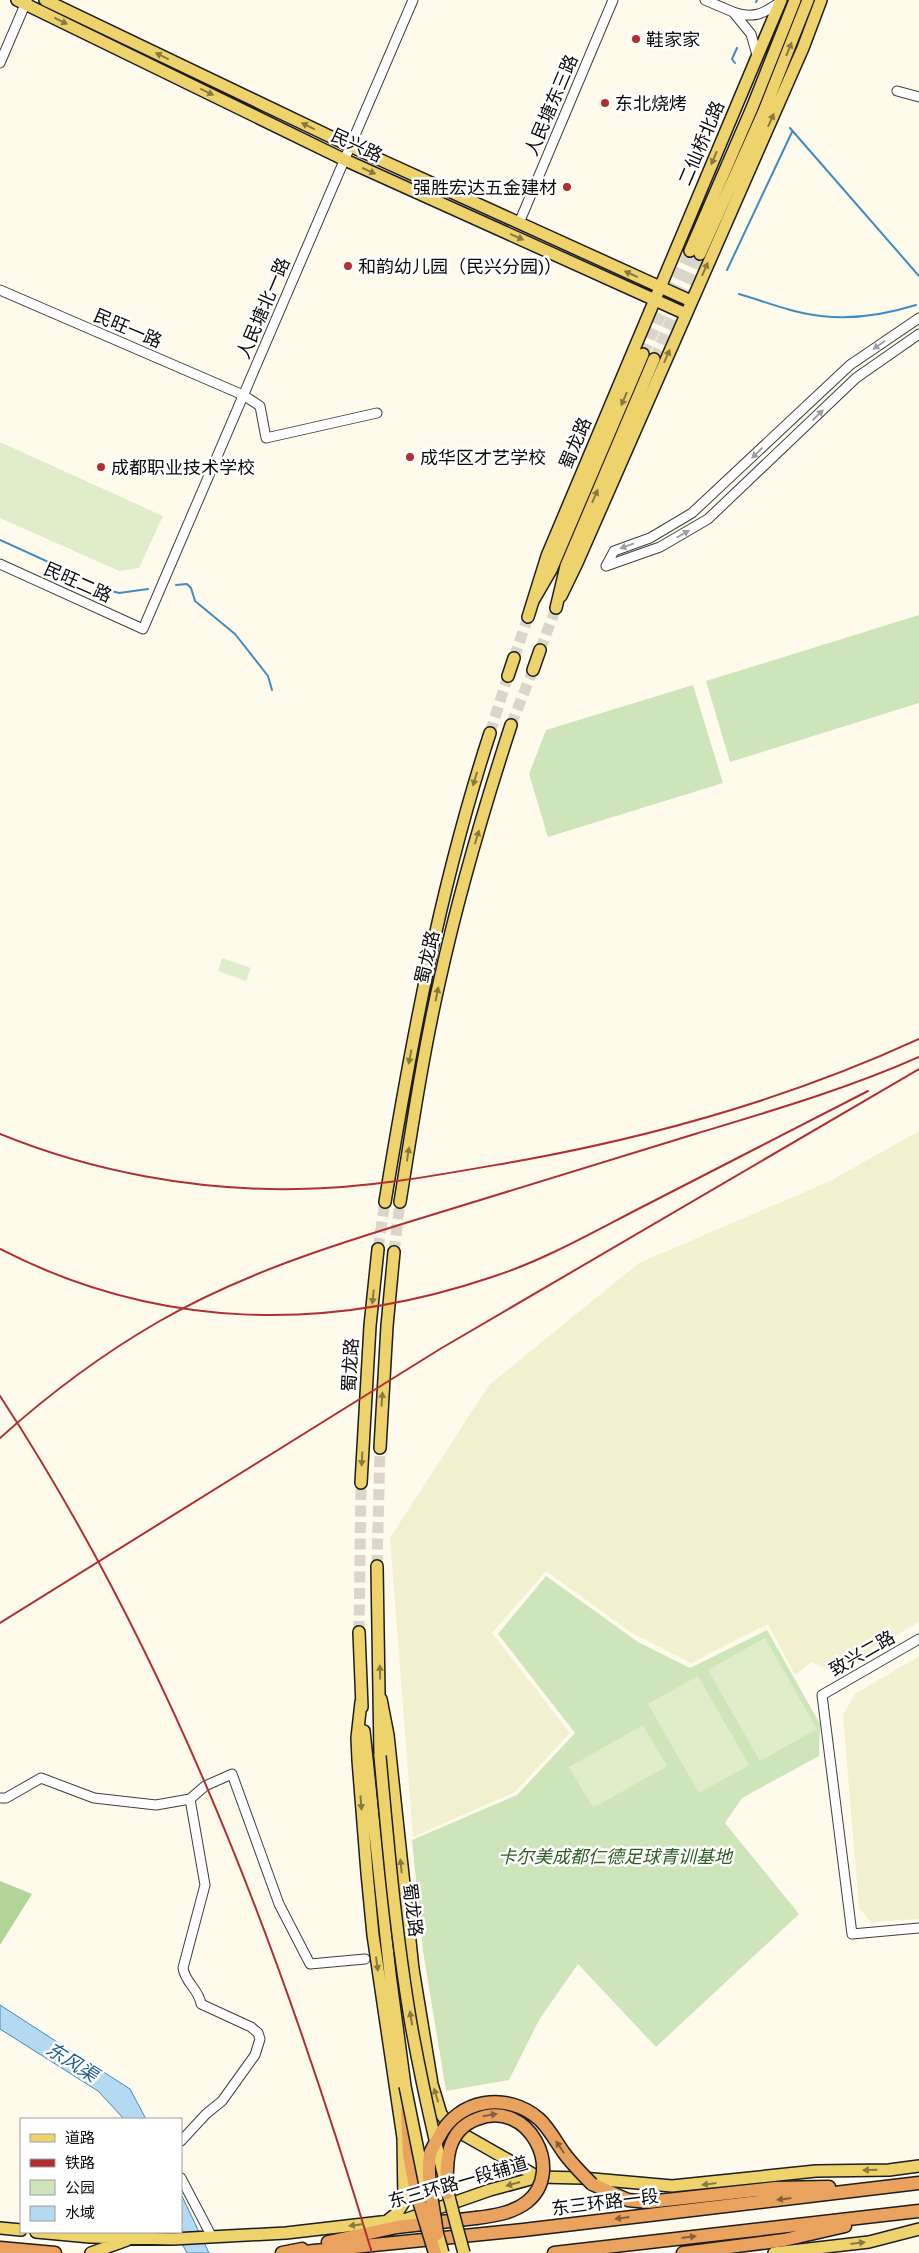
<svg xmlns="http://www.w3.org/2000/svg" width="919" height="2253" viewBox="0 0 919 2253" font-family="'Roboto Serif','Noto Sans SC',serif">
<style>
.farmland{fill:#f1f0cf}
.green{fill:#cee5b9}
.forest{fill:#b2d599}
.pitch{fill:#e0edca}
.water{fill:#b5d9f1;stroke:#418bc3}
.lines{fill:none;stroke-linecap:round;stroke-linejoin:round}
.stream{stroke:#418bc3;stroke-width:2}
.major-tunnel{stroke:#dad7ca;stroke-width:11;stroke-dasharray:11 5.5;stroke-linecap:butt}
.minor-casing{stroke:#3f3f3f;stroke-width:11}
.major-casing{stroke:#1d1d1d;stroke-width:14}
.highway-casing{stroke:#1d1d1d;stroke-width:15}
.minor{stroke:#fff;stroke-width:9}
.major{stroke:#eed36c;stroke-width:11}
.highway{stroke:#e9a35f;stroke-width:12}
.rail{stroke:#b12f31;stroke-width:2}
.major-bridge-casing{stroke:#1d1d1d;stroke-width:14;stroke-linecap:butt}
.highway-bridge-casing{stroke:#1d1d1d;stroke-width:15;stroke-linecap:butt}
.major-bridge{stroke:#eed36c;stroke-width:11}
.highway-bridge{stroke:#e9a35f;stroke-width:12}
.oneway{fill:#887941}
.oneway2{fill:#9e9e9e}
.oneway3{fill:#865f3a}
.poi-dot{fill:#b12f31;stroke:#fff;stroke-width:2}
.labels{text-anchor:middle;dominant-baseline:central;stroke-width:5;stroke-linejoin:round;paint-order:stroke}
.poi-label{font-size:18px;fill:#0c0c0c;stroke:#fff;text-anchor:start}
.street-label{font-size:18px;fill:#0c0c0c;stroke:#fff}
.park-label{font-size:18px;font-style:italic;fill:#2c5e22;stroke:#fff}
.water-label{font-size:19px;font-style:italic;fill:#1f5d94;stroke:#fff}
</style>
<rect width="100%" height="100%" fill="#fefbec"/>
<path class="farmland" d="M919 1131V1622L833 1672 812 1662 795 1675 768 1624 691 1663 632 1633 546 1571 492 1633 570 1733 515 1792 413 1837 390 1538 489 1385 639 1263 830 1181Z
M919 1656V1919L871 1922 859 1908 843 1715 855 1694Z"/>
<path class="green" d="M919 615V703L730 762 706 681Z
M693 685 723 783 548 837 529 774 546 730Z
M546 1576 638 1642 690 1668 767 1630 820 1724 819 1756 742 1798 725 1823 799 1914 656 2047 578 1964 539 2020 509 2080 446 2091 423 1951 412 1840 517 1795 575 1733 498 1634Z"/>
<path class="forest" d="M0 1881 32 1894 0 1945Z"/>
<path class="pitch" d="M0 442 163 516 139 568 119 571 0 518Z
M222 958 251 968 246 981 218 971Z
M765 1638 817 1729 760 1761 708 1670Z
M698 1676 749 1765 699 1793 648 1704Z
M643 1725 667 1766 593 1808 569 1767Z"/>
<path class="water" d="M0 2005 130 2089 146 2119H124L98 2091 0 2029Z
M181 2194 209 2253H187L176 2232H181Z"/>
<g class="lines">
<path class="stream" d="M756 2 757 0
M735 63 732 59 737 48
M790 128 919 276
M727 270 792 132
M739 294C766 302 793 313 821 316 853 320 887 314 916 305
M0 540 112 591 119 593 148 589
M176 585 187 584 191 588 195 601 235 634 268 676 272 690"/>
<path class="major-tunnel" d="M643 354 690 251
M654 359 700 254
M540 650 556 608
M514 658 528 617
M511 725 533 670
M490 733 508 676
M378 1249 385 1202
M394 1252 400 1202
M377 1566 380 1448
M359 1632 361 1483"/>
<g class="minor-casing">
<path id="minor" d="M705 0 733 12
M757 55 751 34 733 12C754 19 763 14 780 2
M0 63 27 0
M897 91 919 97
M519 223 613 0
M0 290 243 395 260 406 266 438 377 413
M0 564 143 629 413 0
M606 566 614 551 650 538 692 513 850 365 919 318
M606 566 660 547 708 519 856 378 919 334
M919 1639 822 1695 852 1934 919 1928
M0 1798H6L41 1778 94 1798 156 1805 190 1799 205 1786 232 1774 279 1904 310 1964 365 1959
M181 2141 206 2114 222 2101 255 2055 260 2039 258 2033 251 2027 201 2004C199 1989 185 1983 183 1968L205 1885 190 1799
M181 2178 212 2237"/>
</g>
<g class="major-casing">
<path id="major" d="M17 0 345 160 686 314
M45 0 350 146 691 301
M690 251 752 108 795 0
M700 254 764 111 808 0
M561 596 577 563 803 48 821 0
M533 601 547 556 781 0
M556 608 566 566 654 359
M528 617 533 601 551 570 643 354
M533 670 540 650
M508 676 514 658
M385 1202C411 1043 440 886 490 733
M400 1202C412 1128 423 1053 440 979 459 893 484 808 511 725
M380 1448 387 1326 394 1252
M361 1483 370 1326 378 1249
M377 1566 380 1756
M359 1632 362 1707
M381 1699 388 1735 413 1969 432 2084 441 2114 452 2128 538 2177
M361 1702 357 1738 358 1760 367 1873 373 1935 403 2138 404 2202 397 2213 387 2221
M364 1731 390 1974 405 2086
M0 2228 21 2230
M36 2232 90 2237 173 2239 286 2233 407 2219 490 2190 538 2177 582 2178 672 2186 816 2171 889 2170 919 2166
M91 2253 127 2240
M774 2253 869 2242 919 2229"/>
</g>
<g class="highway-casing">
<path id="highway" d="M407 2111 409 2155 416 2191
M592 2184 628 2200 648 2202 775 2188 829 2187
M328 2242 397 2227 476 2218
M0 2248 55 2253
M282 2253 302 2249
M294 2253 523 2230 919 2183
M554 2253 919 2211
M683 2253 784 2240 845 2226"/>
</g>
<use href="#minor" class="minor"/>
<use href="#major" class="major"/>
<use href="#highway" class="highway"/>
<path class="rail" d="M0 1134C93 1172 197 1191 298 1189 374 1188 449 1173 524 1160 660 1135 793 1097 919 1039
M0 1249C158 1330 326 1333 492 1277 545 1260 595 1231 644 1206 719 1168 793 1129 868 1091
M0 1396C172 1659 282 1953 372 2253
M0 1438C49 1394 101 1355 158 1322 241 1274 333 1245 425 1217 515 1190 605 1162 695 1134 771 1111 847 1089 919 1057
M0 1623 440 1349 919 1069"/>
<g class="major-bridge-casing">
<path id="major-bridge" d="M380 1756C388 1845 396 1935 411 2024 425 2101 443 2177 464 2253
M405 2086 426 2190
M435 2225 443 2253"/>
</g>
<g class="highway-bridge-casing">
<path id="highway-bridge" d="M416 2191 435 2253
M447 2193C446 2163 445 2131 477 2119 528 2098 566 2171 527 2202 513 2213 493 2216 476 2218
M437 2234C434 2209 426 2179 430 2154 432 2148 436 2142 439 2137 458 2099 507 2091 539 2119 549 2128 556 2142 564 2153 572 2164 582 2174 592 2184"/>
</g>
<use href="#major-bridge" class="major-bridge"/>
<use href="#highway-bridge" class="highway-bridge"/>
</g>
<defs><path id="oneway-solid" d="M-6-.8H1V-3.2L6.5 0L1 3.2V.8H-6Z" transform="scale(1.25)"/></defs>
<g class="oneway">
<use href="#oneway-solid" transform="translate(61 21) rotate(26)"/>
<use href="#oneway-solid" transform="translate(789 49) rotate(-68)"/>
<use href="#oneway-solid" transform="translate(162 56) rotate(-154)"/>
<use href="#oneway-solid" transform="translate(207 92) rotate(26)"/>
<use href="#oneway-solid" transform="translate(771 120) rotate(-66)"/>
<use href="#oneway-solid" transform="translate(308 126) rotate(-154)"/>
<use href="#oneway-solid" transform="translate(714 158) rotate(113)"/>
<use href="#oneway-solid" transform="translate(369 171) rotate(24)"/>
<use href="#oneway-solid" transform="translate(517 237) rotate(24)"/>
<use href="#oneway-solid" transform="translate(705 269) rotate(-66)"/>
<use href="#oneway-solid" transform="translate(631 274) rotate(-156)"/>
<use href="#oneway-solid" transform="translate(667 356) rotate(-66)"/>
<use href="#oneway-solid" transform="translate(624 399) rotate(113)"/>
<use href="#oneway-solid" transform="translate(595 496) rotate(-67)"/>
<use href="#oneway-solid" transform="translate(475 779) rotate(107)"/>
<use href="#oneway-solid" transform="translate(477 837) rotate(-73)"/>
<use href="#oneway-solid" transform="translate(437 994) rotate(-79)"/>
<use href="#oneway-solid" transform="translate(410 1057) rotate(101)"/>
<use href="#oneway-solid" transform="translate(408 1154) rotate(-81)"/>
<use href="#oneway-solid" transform="translate(373 1297) rotate(96)"/>
<use href="#oneway-solid" transform="translate(382 1399) rotate(-86)"/>
<use href="#oneway-solid" transform="translate(362 1459) rotate(93)"/>
<use href="#oneway-solid" transform="translate(380 1672) rotate(-91)"/>
<use href="#oneway-solid" transform="translate(361 1803) rotate(86)"/>
<use href="#oneway-solid" transform="translate(401 1866) rotate(-96)"/>
<use href="#oneway-solid" transform="translate(377 1964) rotate(82)"/>
<use href="#oneway-solid" transform="translate(411 2018) rotate(-99)"/>
<use href="#oneway-solid" transform="translate(436 2095) rotate(-107)"/>
<use href="#oneway-solid" transform="translate(870 2170) rotate(179)"/>
<use href="#oneway-solid" transform="translate(513 2184) rotate(165)"/>
<use href="#oneway-solid" transform="translate(709 2184) rotate(173)"/>
<use href="#oneway-solid" transform="translate(356 2225) rotate(173)"/>
<use href="#oneway-solid" transform="translate(858 2243) rotate(-7)"/>
</g>
<g class="oneway2">
<use href="#oneway-solid" transform="translate(879 345) rotate(145)"/>
<use href="#oneway-solid" transform="translate(818 415) rotate(-44)"/>
<use href="#oneway-solid" transform="translate(757 453) rotate(136)"/>
<use href="#oneway-solid" transform="translate(683 534) rotate(-30)"/>
<use href="#oneway-solid" transform="translate(627 546) rotate(160)"/>
</g>
<g class="oneway3">
<use href="#oneway-solid" transform="translate(490 2115) rotate(-9)"/>
<use href="#oneway-solid" transform="translate(560 2147) rotate(-124)"/>
<use href="#oneway-solid" transform="translate(784 2199) rotate(173)"/>
<use href="#oneway-solid" transform="translate(622 2218) rotate(173)"/>
<use href="#oneway-solid" transform="translate(689 2237) rotate(-7)"/>
</g>
<g class="poi-dot">
<circle cx="636" cy="39" r="5"/>
<circle cx="605" cy="103" r="5"/>
<circle cx="567" cy="187" r="5"/>
<circle cx="348" cy="266" r="5"/>
<circle cx="410" cy="457" r="5"/>
<circle cx="101" cy="467" r="5"/>
</g>
<g class="labels">
<g class="poi-label">
<text x="646" y="39">鞋家家</text>
<text x="615" y="103">东北烧烤</text>
<text x="557" y="187" text-anchor="end">强胜宏达五金建材</text>
<text x="358" y="266">和韵幼儿园（民兴分园)）</text>
<text x="420" y="457">成华区才艺学校</text>
<text x="111" y="467">成都职业技术学校</text>
</g>
<g class="street-label">
<text transform="translate(551 105) rotate(-67)">人民塘东三路</text>
<text transform="translate(701 143) rotate(-67)">二仙桥北路</text>
<text transform="translate(357 145) rotate(25)">民兴路</text>
<text transform="translate(263 308) rotate(-67)">人民塘北一路</text>
<text transform="translate(128 328) rotate(23)">民旺一路</text>
<text transform="translate(575 443) rotate(-67)">蜀龙路</text>
<text transform="translate(78 582) rotate(24)">民旺二路</text>
<text transform="translate(427 957) rotate(-77)">蜀龙路</text>
<text transform="translate(350 1365) rotate(-87)">蜀龙路</text>
<text transform="translate(862 1653) rotate(-30)">致兴二路</text>
<text transform="translate(413 1910) rotate(83)">蜀龙路</text>
<text transform="translate(458 2182) rotate(-16)">东三环路一段辅道</text>
<text transform="translate(605 2202) rotate(-7)">东三环路一段</text>
</g>
<g class="park-label">
<text x="615" y="1856">卡尔美成都仁德足球青训基地</text>
</g>
<g class="water-label">
<text transform="translate(72 2062) rotate(32)">东风渠</text>
</g>
</g>
<rect x="20" y="2118" width="162" height="115" fill="#ffffff" stroke="#9e9e9e"/>
<rect x="30" y="2134" width="25" height="8" fill="#eed36c" stroke="#9e9e9e"/>
<text x="65" y="2143" font-size="15" fill="#0c0c0c">道路</text>
<rect x="30" y="2159" width="25" height="8" fill="#b12f31" stroke="#9e9e9e"/>
<text x="65" y="2168" font-size="15" fill="#0c0c0c">铁路</text>
<rect x="30" y="2180" width="25" height="15" fill="#cee5b9" stroke="#9e9e9e"/>
<text x="65" y="2193" font-size="15" fill="#0c0c0c">公园</text>
<rect x="30" y="2206" width="25" height="15" fill="#b5d9f1" stroke="#9e9e9e"/>
<text x="65" y="2218" font-size="15" fill="#0c0c0c">水域</text>
</svg>
